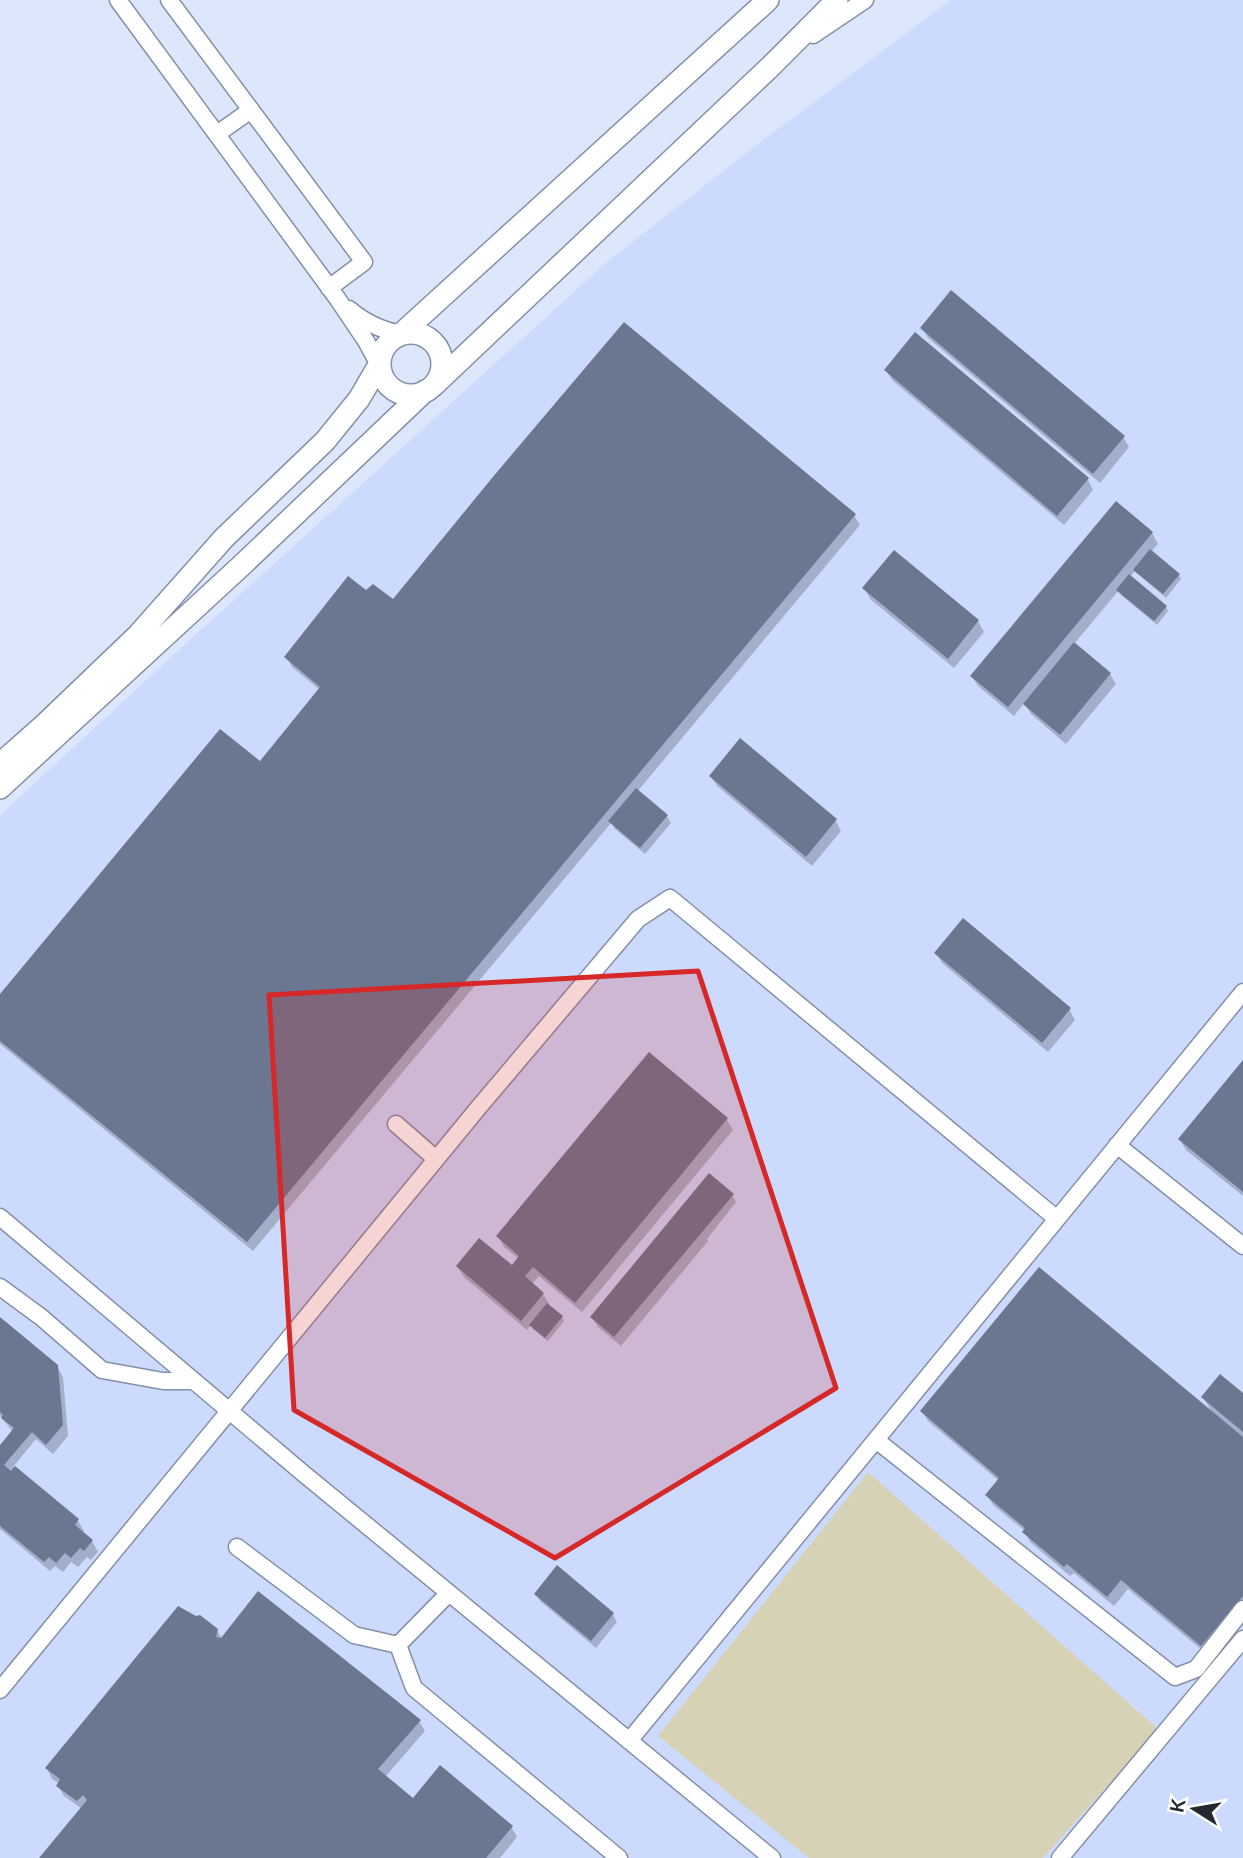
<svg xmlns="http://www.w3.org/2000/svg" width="1243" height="1858" viewBox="0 0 1243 1858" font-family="Lato,sans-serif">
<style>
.built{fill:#ccdbfd}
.green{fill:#d7d2b6}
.shadow{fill:#0003}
.building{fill:#6b7690}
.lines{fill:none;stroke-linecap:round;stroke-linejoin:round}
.minor-casing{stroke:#848fa8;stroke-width:19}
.major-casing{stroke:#848fa8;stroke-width:24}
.minor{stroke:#fff;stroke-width:16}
.major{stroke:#fff;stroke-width:21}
.marked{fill:#d62828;fill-opacity:0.2;stroke:#d62828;stroke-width:5;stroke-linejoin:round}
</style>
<rect width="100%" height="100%" fill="#dde7fc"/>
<path class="built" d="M951 0H1243V1858H0V815L180 649 608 261 759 143Z"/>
<path class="green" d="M868 1472 1158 1729 1043 1858H809L658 1736Z"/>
<path class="shadow" d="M922 328 1123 437 1129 447 1100 483 928 338Z
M886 370 1088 480 1093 490 1064 525 892 380Z
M854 515 860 525 637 792 667 816 671 823 645 854 615 829 611 823 253 1251 0 1044V996L261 763 320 690 292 667 287 657 366 592 394 602Z
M1152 533 1158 544 1151 552 1179 575 1181 579 1166 598 1138 574 1136 570 1130 577 1166 607 1168 611 1157 625 1121 595 1119 590 1074 644 1110 674 1116 684 1066 744 1031 714 1024 703 1014 716 978 686 972 676Z
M894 552 978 621 984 632 954 668 870 599 865 589Z
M711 776 836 821 841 831 812 866 717 786Z
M936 953 1069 1009 1075 1020 1048 1052 942 963Z
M649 1054 727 1120 733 1130 582 1312 539 1276 532 1284 543 1294 549 1304 548 1305 562 1317 564 1321 548 1341 533 1329 531 1325 527 1330 464 1277 458 1267 512 1268 519 1259 504 1247 498 1236Z
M1243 1063V1196L1186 1150 1180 1140Z
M732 1195 736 1202 707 1239 708 1241 621 1346 598 1327 592 1317Z
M0 1319 57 1367 63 1377 68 1436 53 1454 36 1439 13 1467 78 1521 84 1531 82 1533 92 1541 98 1552 91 1560 87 1557 78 1567 71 1562 63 1572 55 1566 50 1571 0 1529V1448L13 1432 0 1416Z
M1243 1395V1612L1208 1655 1128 1589 1114 1606 1074 1573 1070 1576 1030 1542 1025 1531 993 1505 987 1495 999 1481 928 1421 922 1411 1213 1414 1203 1397Z
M557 1568 613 1615 617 1622 596 1648 540 1601 536 1594Z
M217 1630 223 1640 419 1721 425 1731 385 1777 413 1800 511 1827 517 1837 500 1858H41L82 1809 64 1796 58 1786 59 1783 52 1779 47 1769Z"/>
<path class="building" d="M951 290 1125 436 1093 474 920 328Z
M624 322 856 514 247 1242 0 1041V994L220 729 260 761 320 687 284 657 348 576 366 590 373 584 393 599 492 478Z
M915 332 1089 478 1057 516 884 370Z
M1116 501 1153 532 1008 707 970 676Z
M1150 549 1180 574 1163 594 1133 570Z
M894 550 979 620 948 659 862 588Z
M1129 574 1167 606 1154 621 1116 590Z
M1074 642 1111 673 1060 735 1023 704Z
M740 738 837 819 806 857 709 776Z
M636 788 668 815 640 848 608 821Z
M963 918 1071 1008 1042 1043 934 953Z
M649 1052 728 1118 575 1303 533 1267 525 1276 544 1293 521 1321 456 1266 479 1238 512 1265 519 1256 496 1236Z
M1243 1060V1192L1178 1139Z
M709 1173 734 1194 614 1337 590 1317Z
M1039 1267 1243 1437V1596L1201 1646 1121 1580 1107 1597 1067 1564 1064 1567 1022 1532 1025 1528 985 1495 999 1478 920 1411Z
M547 1303 563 1316 545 1338 529 1325Z
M0 1317 58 1365 63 1425 46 1445 32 1432 4 1465 11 1471 15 1466 79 1519 75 1525 93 1540 84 1551 80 1548 71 1558 65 1553 56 1563 49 1557 44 1562 0 1526V1445L14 1428 1 1418 3 1415 0 1412Z
M1220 1374 1243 1393V1432L1201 1397Z
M557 1565 614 1613 591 1641 534 1594Z
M258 1591 421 1720 378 1769 413 1798 440 1765 513 1826 486 1858H39L87 1800 83 1795 77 1801 56 1786 60 1779 45 1768 178 1606 196 1616 200 1615 218 1629 216 1637 221 1638Z"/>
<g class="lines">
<g class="minor-casing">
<path id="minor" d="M118 0 337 298 366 341 379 365
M169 0 364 262 329 288
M813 35 865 0
M217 134 251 110
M349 309C365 323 381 330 401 334
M396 1124 436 1159
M1117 1145 1243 1246
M0 1217 304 1474 772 1858
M0 1287 41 1317 102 1370 163 1381H194
M876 1440 1175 1677 1196 1669 1243 1609
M237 1547 354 1635 398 1645
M398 1645 414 1688 619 1858
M398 1645 449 1593
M0 1690 479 1107 638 919 670 898 1057 1219
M629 1741 1243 992
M1060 1858 1243 1639"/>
</g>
<g class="major-casing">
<path id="major" d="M380 364a31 31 0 1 1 62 0a31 31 0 1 1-62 0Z
M401 334 768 0
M434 385 769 68 837 0
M0 764 44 725 138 635 224 538 325 441 359 399 379 365
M0 788 241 566 425 391"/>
</g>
<use href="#minor" class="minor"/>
<use href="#major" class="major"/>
</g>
<path class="marked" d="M698 971 836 1388 555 1558 294 1410 269 995Z"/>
<g transform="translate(1194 1809) rotate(281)" stroke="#ffffff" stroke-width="5" paint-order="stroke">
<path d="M0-5L12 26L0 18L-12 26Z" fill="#242832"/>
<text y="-10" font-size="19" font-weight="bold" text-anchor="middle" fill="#242832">K</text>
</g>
</svg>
